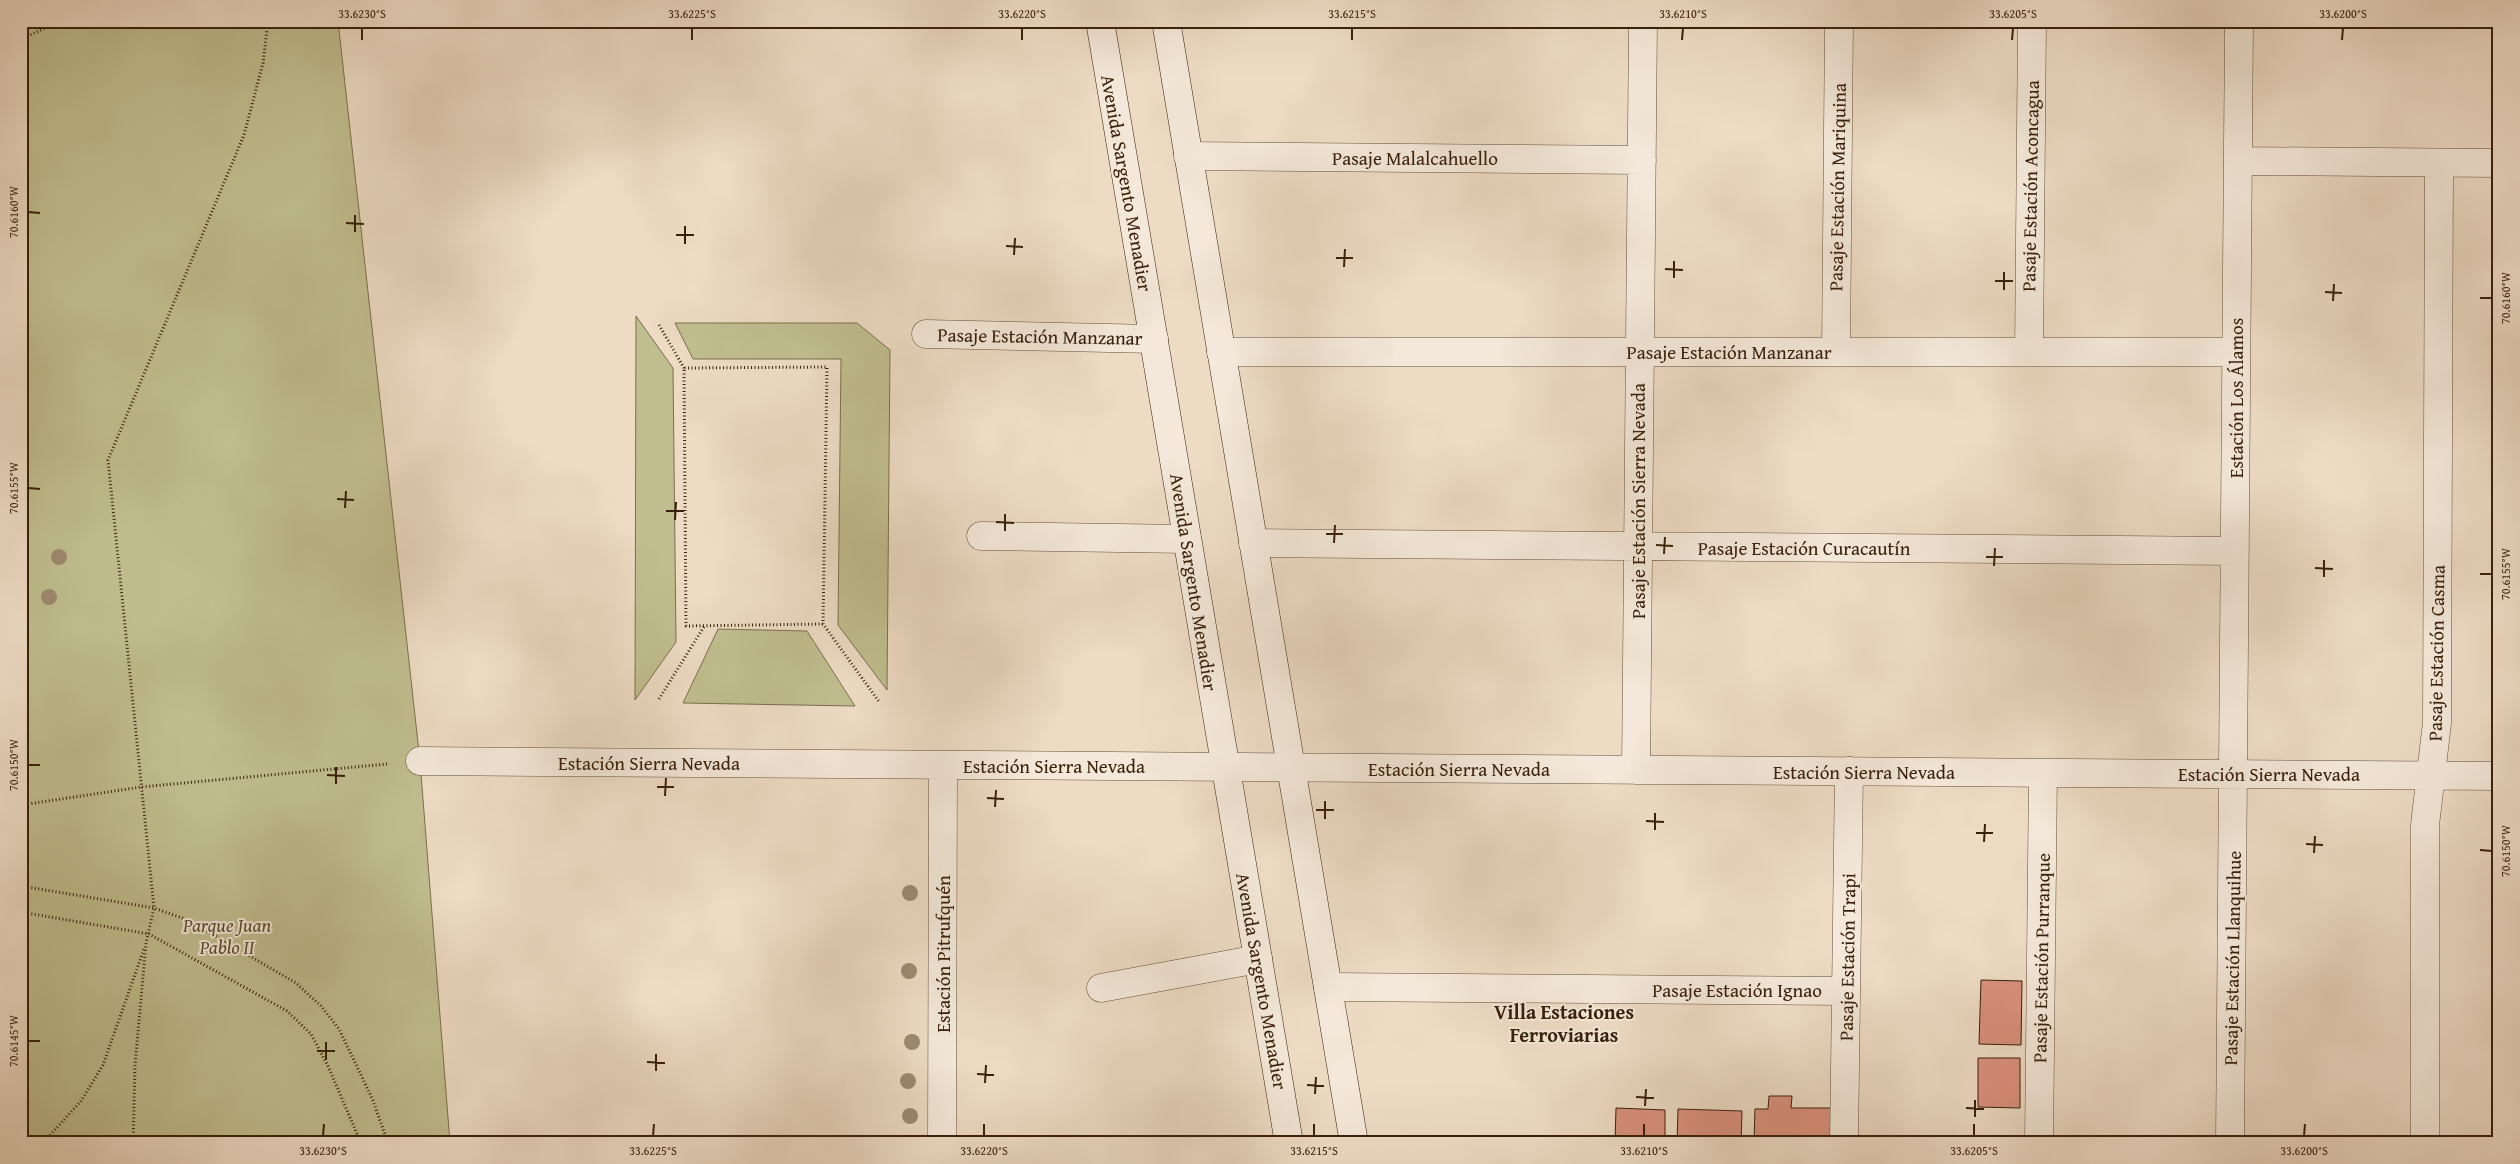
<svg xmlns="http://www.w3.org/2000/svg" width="2520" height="1164" viewBox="0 0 2520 1164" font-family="'Gentium Book Plus',serif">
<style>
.green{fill:#c0be8f;stroke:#7c6f4c}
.building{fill:#da917e;stroke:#39200a}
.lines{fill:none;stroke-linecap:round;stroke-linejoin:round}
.street-casing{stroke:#664f38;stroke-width:29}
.secondary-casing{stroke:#39200a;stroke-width:29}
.path{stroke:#39200a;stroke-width:3;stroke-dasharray:1 2.5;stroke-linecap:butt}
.street{stroke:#f3e8d9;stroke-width:28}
.secondary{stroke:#f3e8d9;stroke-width:28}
.tree{fill:#9d8a70}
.ticks{fill:none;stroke:#39200a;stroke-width:2}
.labels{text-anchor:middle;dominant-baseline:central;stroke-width:4;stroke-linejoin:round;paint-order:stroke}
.street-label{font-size:19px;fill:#39200a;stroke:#f3e8d9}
.park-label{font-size:19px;font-style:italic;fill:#5b482b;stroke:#f3e8d9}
.neighbourhood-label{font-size:20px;font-weight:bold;fill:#39200a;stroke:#f3e8d9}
.neatline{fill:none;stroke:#39200a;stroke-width:2}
.ticks-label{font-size:12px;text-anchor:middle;fill:#39200a}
</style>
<rect width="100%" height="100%" fill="#eddbc4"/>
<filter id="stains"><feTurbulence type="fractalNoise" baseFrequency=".004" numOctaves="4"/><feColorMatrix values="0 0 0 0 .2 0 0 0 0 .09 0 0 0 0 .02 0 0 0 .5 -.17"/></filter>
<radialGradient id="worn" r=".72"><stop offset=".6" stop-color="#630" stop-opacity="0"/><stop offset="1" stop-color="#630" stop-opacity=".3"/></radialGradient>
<path class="green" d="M21 21H338L420 761 450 1143H21Z
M636 316 673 368 676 642 635 700Z
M675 323H857L890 350 887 690 838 625 841 359H693Z
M718 629 807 631 855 706 683 703Z"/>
<path class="building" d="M1981 980 2022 981 2021 1045 1979 1044Z
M1978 1058H2020V1108L1978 1107Z
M1769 1096H1792L1791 1108H1838L1837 1143H1754L1755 1109H1768Z
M1616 1108 1665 1110V1143H1615Z
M1678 1109 1742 1111 1741 1143H1677Z"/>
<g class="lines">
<g class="street-casing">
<path id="street" d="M1188 156 1642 160
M2238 161 2499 163
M926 334 1154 339
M1221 352H2236
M1836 352 1839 21
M2029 352 2032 21
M981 536 1187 539
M1253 543 2235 551
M420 761 2499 776
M1636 770 1643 21
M1328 987 1846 991
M1101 988 1258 959
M942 1143 943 766
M1844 1143 1849 771
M2039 1143 2043 773
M2230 1143 2239 21
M2425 1143V825L2437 723 2439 163"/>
</g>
<g class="secondary-casing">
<path id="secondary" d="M1100 21 1289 1143
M1166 21 1354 1143"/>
</g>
<path class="path" d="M21 39 61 21
M659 325 684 368
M823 624 686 626 684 368 827 367 823 624 880 703
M659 699 705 625
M21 805 141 787 387 764
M21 886 154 908 188 920 296 983 321 1006 339 1029 372 1098 388 1143
M21 912 149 934 287 1011 311 1034 328 1066 361 1143
M43 1143 81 1101 103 1065 144 949
M133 1143 135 1066 146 943 154 908 108 460 244 135 263 63 268 21"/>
<use href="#street" class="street"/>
<use href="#secondary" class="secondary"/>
</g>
<g class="tree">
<circle cx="59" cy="557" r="8"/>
<circle cx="49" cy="597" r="8"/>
<circle cx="910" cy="893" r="8"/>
<circle cx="909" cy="971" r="8"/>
<circle cx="912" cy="1042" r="8"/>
<circle cx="908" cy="1081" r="8"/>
<circle cx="910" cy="1116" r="8"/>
</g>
<path class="ticks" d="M362 40V28M692 40V28M1022 40V28M1352 40V28M1682 40 1683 28M2012 40 2013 28M2342 40 2343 28M28 212 40 213M346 223 364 224M355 232V215M676 235H694M685 244V226M1006 246 1023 247M1014 255 1015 238M1336 258H1353M1344 267 1345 249M1665 269 1683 270M1674 278V261M1995 281H2013M2004 290V272M2325 292 2342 293M2480 298H2492M2333 301 2334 284M28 488 40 489M337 499 354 500M345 508 346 491M666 511H684M675 520 676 502M996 522 1014 523M1005 531V514M1326 534H1343M1334 543 1335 525M1656 545 1673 546M1664 554 1665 537M1986 557H2003M1994 566 1995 548M2315 568 2333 569M2480 574H2492M2324 577V560M28 765H40M327 775 345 776M336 784V767M657 787H674M665 796 666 778M987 798 1004 799M995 807 996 790M1316 810H1334M1325 819V801M1646 821 1664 822M1655 830V813M1976 833H1993M1984 842 1985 824M2306 844 2323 845M2480 850 2492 851M2314 853 2315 836M28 1041H40M317 1051H335M326 1060V1042M647 1062 665 1063M656 1071V1054M977 1074 994 1075M985 1083 986 1065M1307 1085 1324 1086M1315 1094 1316 1077M1636 1097 1654 1098M1645 1106 1646 1089M1966 1108 1984 1109M1975 1117V1100M323 1136 324 1124M653 1136 654 1124M984 1136V1124M1314 1136V1124M1644 1136V1124M1974 1136V1124M2304 1136 2305 1124"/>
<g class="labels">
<g class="street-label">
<text x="1415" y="158">Pasaje Malalcahuello</text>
<text transform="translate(1127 183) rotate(80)">Avenida Sargento Menadier</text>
<text transform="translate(2030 186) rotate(-89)">Pasaje Estación Aconcagua</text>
<text transform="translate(1837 187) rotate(-89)">Pasaje Estación Mariquina</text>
<text transform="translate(1040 336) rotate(1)">Pasaje Estación Manzanar</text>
<text x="1729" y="352">Pasaje Estación Manzanar</text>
<text transform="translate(2236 398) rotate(-90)">Estación Los Álamos</text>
<text transform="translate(1638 501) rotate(-90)">Pasaje Estación Sierra Nevada</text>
<text x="1804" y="548">Pasaje Estación Curacautín</text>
<text transform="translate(1194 582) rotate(81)">Avenida Sargento Menadier</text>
<text transform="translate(2436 653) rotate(-89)">Pasaje Estación Casma</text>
<text x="649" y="763">Estación Sierra Nevada</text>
<text x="1054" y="766">Estación Sierra Nevada</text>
<text x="1459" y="769">Estación Sierra Nevada</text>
<text x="1864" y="772">Estación Sierra Nevada</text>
<text x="2269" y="774">Estación Sierra Nevada</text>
<text transform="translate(943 954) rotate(-90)">Estación Pitrufquén</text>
<text transform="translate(1847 957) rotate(-89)">Pasaje Estación Trapi</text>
<text transform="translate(2041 958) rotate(-89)">Pasaje Estación Purranque</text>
<text transform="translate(2232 958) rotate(-89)">Pasaje Estación Llanquihue</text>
<text transform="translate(1262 981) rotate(80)">Avenida Sargento Menadier</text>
<text x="1737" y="990">Pasaje Estación Ignao</text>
</g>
<g class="park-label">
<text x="227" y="925">Parque Juan<tspan x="227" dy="22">Pablo II</tspan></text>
</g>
<g class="neighbourhood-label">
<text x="1564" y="1011">Villa Estaciones<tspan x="1564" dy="23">Ferroviarias</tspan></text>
</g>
</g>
<rect width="2520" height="1164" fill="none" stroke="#eddbc4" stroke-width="55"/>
<rect x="28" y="28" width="2464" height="1108" class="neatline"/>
<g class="ticks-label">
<text x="362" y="18">33.6230°S</text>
<text x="692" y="18">33.6225°S</text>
<text x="1022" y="18">33.6220°S</text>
<text x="1352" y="18">33.6215°S</text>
<text x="1683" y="18">33.6210°S</text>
<text x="2013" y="18">33.6205°S</text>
<text x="2343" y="18">33.6200°S</text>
<text transform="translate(14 212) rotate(-90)" y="4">70.6160°W</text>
<text transform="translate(2506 298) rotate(-90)" y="4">70.6160°W</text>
<text transform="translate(14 488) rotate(-90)" y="4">70.6155°W</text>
<text transform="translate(2506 574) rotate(-90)" y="4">70.6155°W</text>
<text transform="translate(14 765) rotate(-90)" y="4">70.6150°W</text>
<text transform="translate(2506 851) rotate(-90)" y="4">70.6150°W</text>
<text transform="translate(14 1041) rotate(-90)" y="4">70.6145°W</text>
<text x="323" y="1155">33.6230°S</text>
<text x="653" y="1155">33.6225°S</text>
<text x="984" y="1155">33.6220°S</text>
<text x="1314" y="1155">33.6215°S</text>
<text x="1644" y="1155">33.6210°S</text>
<text x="1974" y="1155">33.6205°S</text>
<text x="2304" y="1155">33.6200°S</text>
</g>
<rect width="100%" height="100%" filter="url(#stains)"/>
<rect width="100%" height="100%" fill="url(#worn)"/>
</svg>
